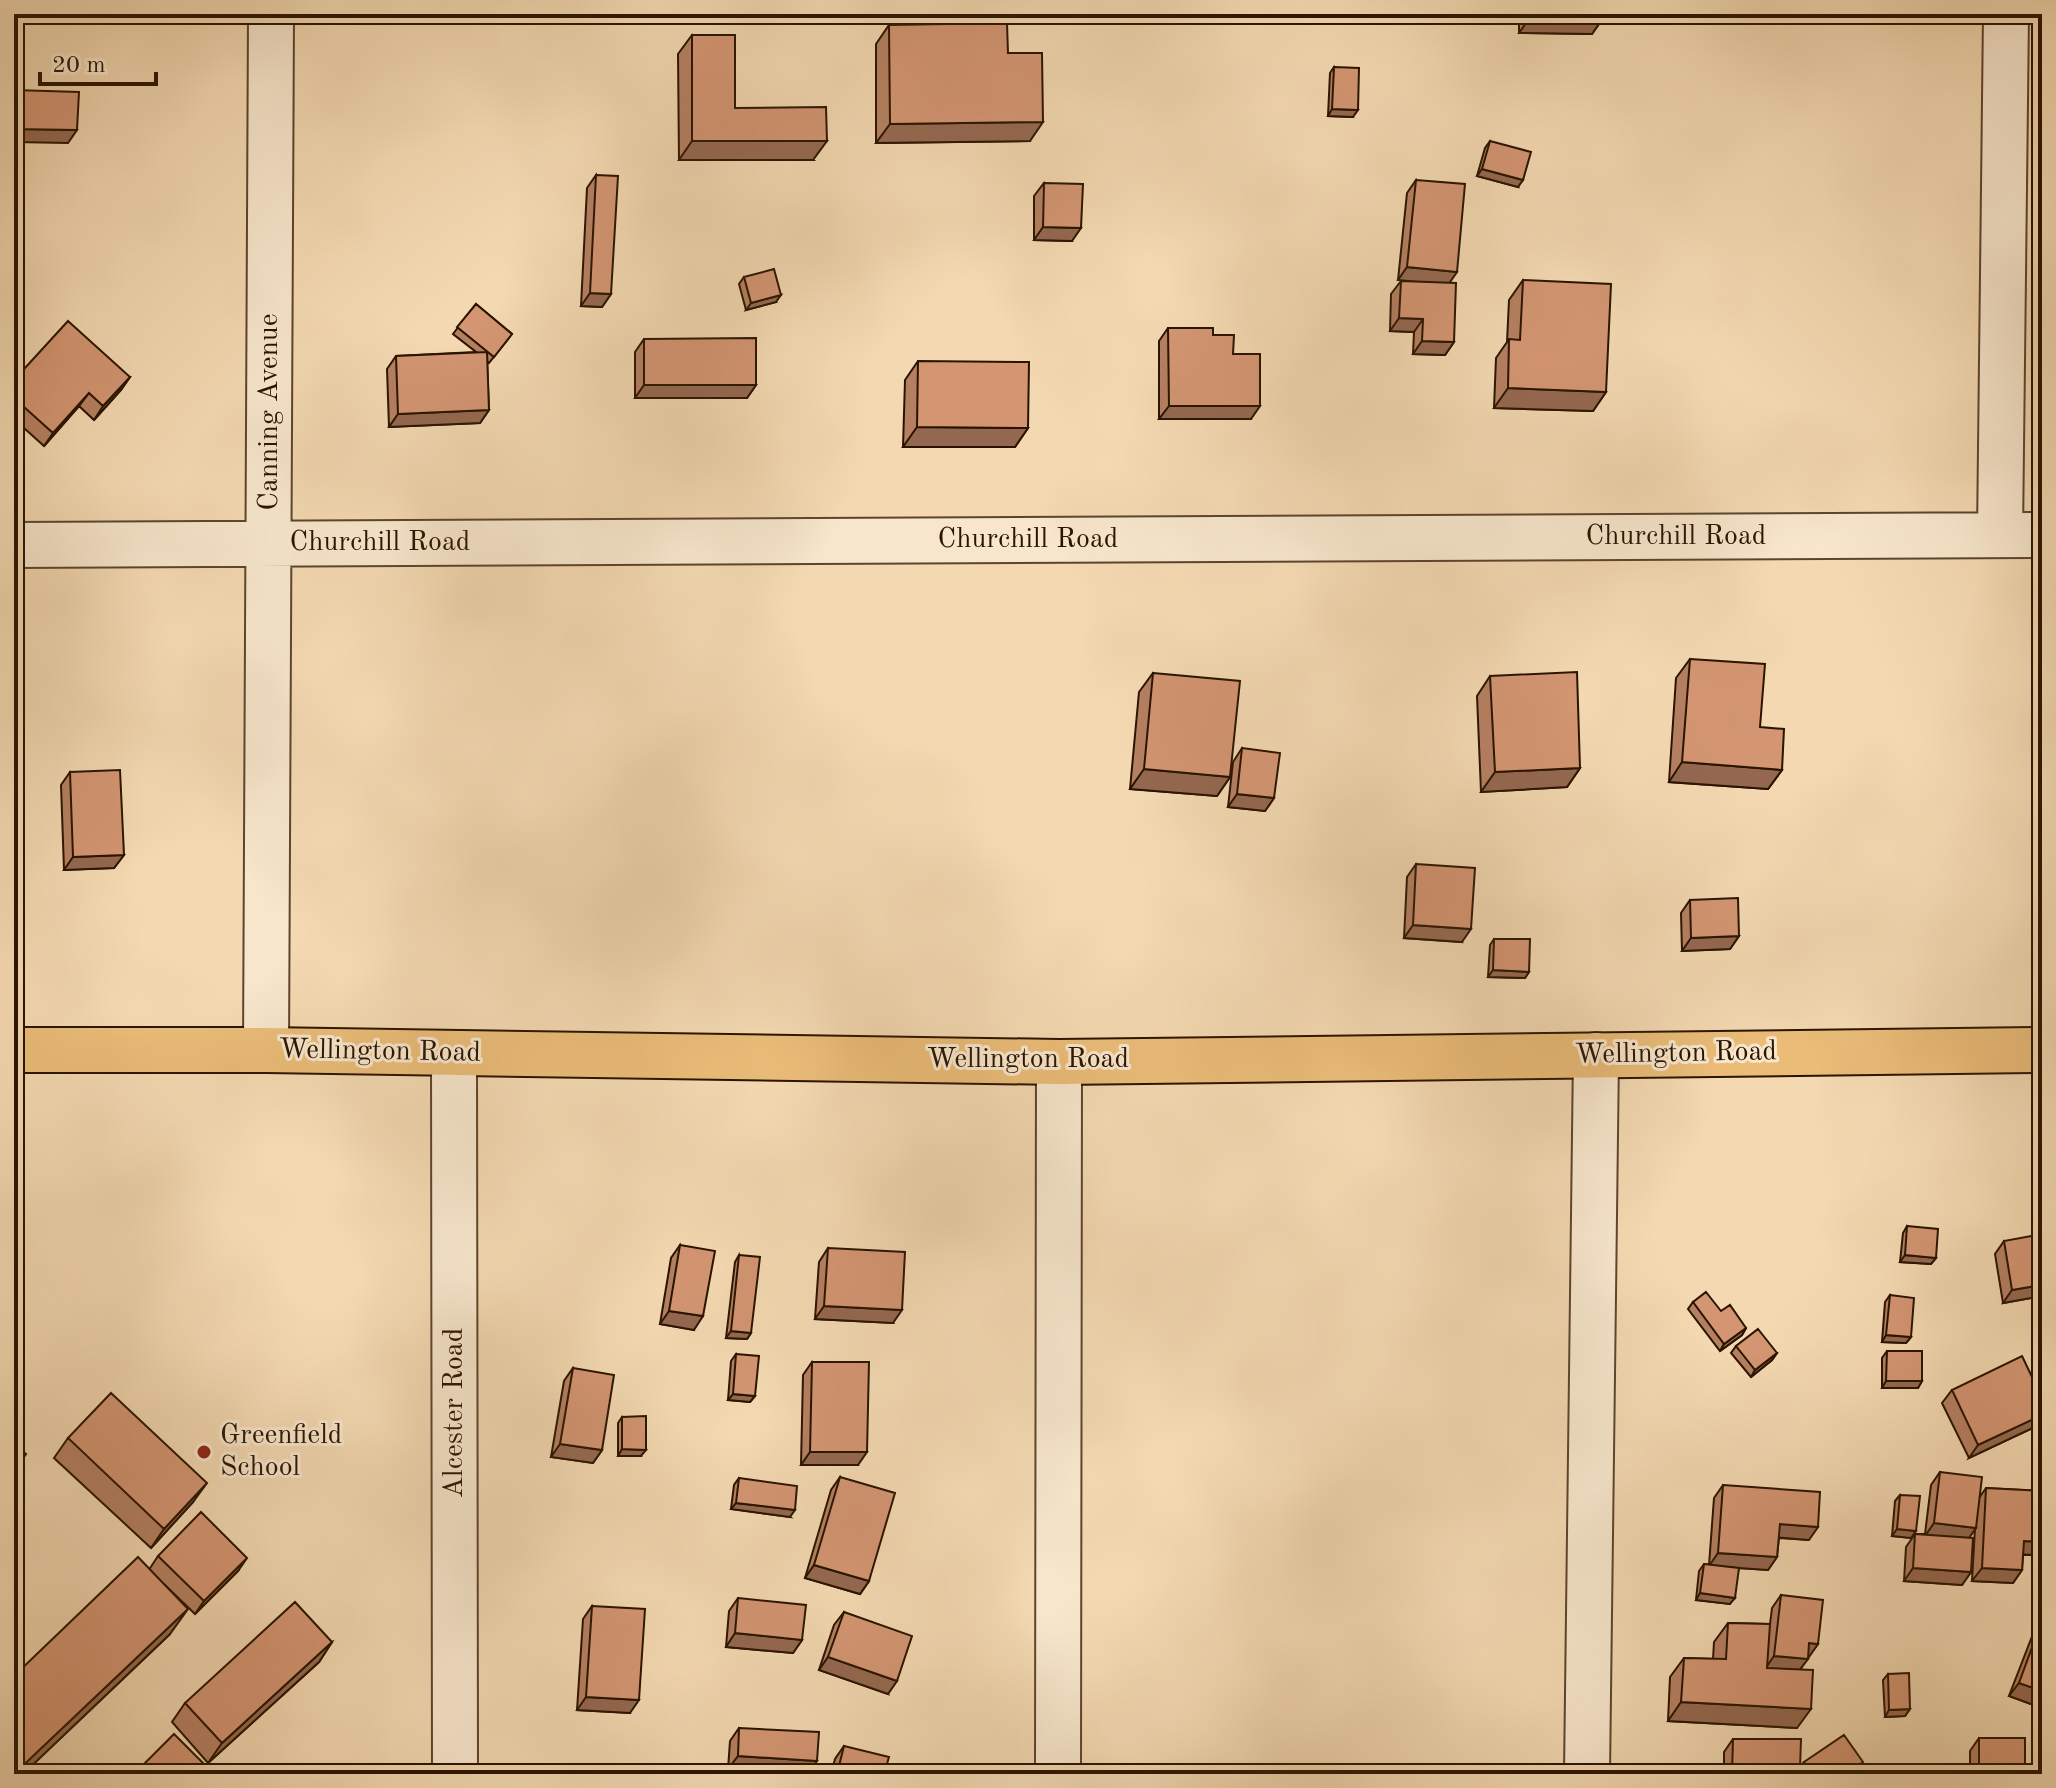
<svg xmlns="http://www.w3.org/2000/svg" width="2056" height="1788" viewBox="0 0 2056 1788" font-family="'Old Standard TT',serif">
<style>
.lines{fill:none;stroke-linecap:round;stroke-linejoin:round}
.minor-casing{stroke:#5c452c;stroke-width:48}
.major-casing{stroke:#2a1400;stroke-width:48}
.minor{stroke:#f7e6cc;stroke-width:44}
.major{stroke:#eabc78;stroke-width:44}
.wall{fill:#b58062;stroke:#2a1400;stroke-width:2}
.shaded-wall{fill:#946850;stroke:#2a1400;stroke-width:2}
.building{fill:#d39572;stroke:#2a1400;stroke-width:2}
.poi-dot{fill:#8f2418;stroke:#f7e6cc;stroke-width:3}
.labels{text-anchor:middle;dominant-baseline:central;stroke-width:6;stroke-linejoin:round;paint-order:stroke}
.street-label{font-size:28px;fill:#2a1400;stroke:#f7e6cc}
.poi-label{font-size:28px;fill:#2a1400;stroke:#f7e6cc;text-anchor:start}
</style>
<rect width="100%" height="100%" fill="#f3d8b1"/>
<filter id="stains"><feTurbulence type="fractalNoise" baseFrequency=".0025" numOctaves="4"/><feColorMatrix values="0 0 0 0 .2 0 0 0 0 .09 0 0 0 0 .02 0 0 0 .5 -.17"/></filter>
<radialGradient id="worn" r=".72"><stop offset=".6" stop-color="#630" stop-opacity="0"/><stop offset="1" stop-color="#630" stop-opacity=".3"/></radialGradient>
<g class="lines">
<g class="minor-casing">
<path id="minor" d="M2000 535 2006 14
M14 545 2042 535
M266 1050 271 14
M454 1053 455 1774
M1058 1774 1059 1062
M1587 1774 1596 1055"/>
</g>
<g class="major-casing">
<path id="major" d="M14 1050H266L1059 1062 2042 1050"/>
</g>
<use href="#minor" class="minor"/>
<use href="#major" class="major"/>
</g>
<path class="wall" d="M1519 14H1601V21L1592 34 1519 33Z
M889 25 1008 53 1030 141 876 143V44Z
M692 35 735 108 813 160H679L678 54Z
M1334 67 1353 117 1328 116 1330 73Z
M1490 141 1518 187 1477 176 1485 148Z
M596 175 611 294 602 307 581 306 587 188Z
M1416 180 1449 282 1454 342 1445 355 1413 354 1414 332 1390 331 1391 294 1401 281H1406L1398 280 1407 193Z
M1044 183 1072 241 1034 240V196Z
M744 277 776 302 746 310 739 284Z
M1523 280 1606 392 1593 411 1494 408 1496 358 1507 342 1509 300Z
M476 304 512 334 489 363 487 361 489 410 480 423 389 427 387 369 396 356 476 352 453 334Z
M1168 328 1213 335 1233 354 1251 419H1159V341Z
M644 339 756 385 747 398H635V352Z
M918 361 1028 428 1015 447H903L905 380Z
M130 377 121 390 94 420 79 406 44 446 14 419V380Z
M1690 659 1760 727 1782 770 1768 789 1669 782 1676 678Z
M1153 673 1230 777 1217 796 1130 789 1139 692Z
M1490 676 1580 768 1567 787 1481 792 1477 696Z
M1242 748 1274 798 1265 811 1228 807 1233 762Z
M70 772 124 855 114 868 64 870 61 785Z
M1416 864 1462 942 1404 938 1407 877Z
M1690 900 1739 936 1730 949 1682 951 1681 913Z
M1494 939 1529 972 1525 978 1488 977 1490 945Z
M1907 1226 1936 1258 1931 1264 1900 1262 1903 1233Z
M2004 1241 2042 1296 2003 1303 1995 1254Z
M680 1245 694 1330 660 1324 671 1258Z
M828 1248 893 1323 815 1319 819 1262Z
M739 1255 751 1333 747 1339 726 1338 735 1262Z
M1890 1295 1911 1337 1906 1343 1882 1342 1885 1302Z
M1693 1302 1721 1311 1746 1328 1742 1335 1720 1351 1688 1309Z
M1736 1346 1777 1353 1772 1360 1751 1377 1731 1353Z
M1887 1351 1922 1381 1918 1388H1882V1358Z
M736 1354 755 1396 750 1402 728 1400 731 1361Z
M812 1362 858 1465H801L803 1375Z
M573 1368 602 1450 593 1463 551 1457 564 1381Z
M1952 1390 2039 1425 1969 1458 1942 1403Z
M622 1417 641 1456H618V1423Z
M68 1438 193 1502 151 1548 54 1458Z
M1940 1472 1979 1498 1986 1488 2042 1491V1583L2035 1582 2040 1545 2033 1555H2023L2022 1570 2013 1583 1972 1581 1975 1528 1969 1537 1971 1572 1962 1585 1904 1581 1906 1547 1915 1534H1925L1931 1485Z
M840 1477 869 1581 860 1594 805 1578 831 1490Z
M739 1478 790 1517 731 1509 734 1485Z
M1723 1485 1809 1540 1779 1538 1777 1557 1768 1570 1739 1568 1730 1604 1696 1600 1699 1571 1704 1564 1709 1565 1714 1498Z
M1900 1495 1916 1531 1911 1538 1892 1536 1895 1501Z
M158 1556 238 1571 195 1614 166 1586 170 1634 23 1774H14Z
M1781 1595 1818 1644 1808 1657 1800 1670 1797 1728 1668 1721 1670 1677 1684 1658 1713 1659 1714 1642 1728 1623 1770 1624 1772 1608Z
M738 1598 802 1640 793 1653 726 1647 729 1611Z
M592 1606 630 1713 577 1710 583 1619Z
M844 1612 888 1694 819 1670 834 1625Z
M2042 1617V1708L2009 1696 2036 1626Z
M332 1642 319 1662 208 1763 172 1722 185 1703Z
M1888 1674 1910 1709 1905 1716 1885 1717 1883 1680Z
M739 1728 808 1774 728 1769 730 1741Z
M1979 1738 2025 1774H1970V1751Z
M1733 1739 1800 1767 1804 1762 1858 1769 1851 1774H1803L1800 1770 1797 1774H1724V1752Z
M844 1746 884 1774H831L835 1759Z"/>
<path class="shaded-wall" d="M1528 20 1601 21 1592 34 1519 33Z
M1332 109 1358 110 1353 117 1328 116Z
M1043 122 1030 141 876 143 890 124Z
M14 129 77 130 68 143 14 142Z
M692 141H827L813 160H679Z
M1482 169 1523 180 1518 187 1477 176Z
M1043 227 1081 228 1072 241 1034 240Z
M1407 267 1457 272 1448 285 1398 280Z
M590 293 611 294 602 307 581 306Z
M781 295 776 302 746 310 751 303Z
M1399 318 1423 319 1414 332 1390 331Z
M1422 341 1454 342 1445 355 1413 354Z
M130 377 121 390 94 420 103 406Z
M644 385H756L747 398H635Z
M1508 388 1606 392 1593 411 1494 408Z
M89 393 79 406 44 446 53 433Z
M1169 406H1260L1251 419H1159Z
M489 410 480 423 389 427 398 414Z
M917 427 1028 428 1015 447H903Z
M1682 762 1782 770 1768 789 1669 782Z
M1580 768 1567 787 1481 792 1495 772Z
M1144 769 1230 777 1217 796 1130 789Z
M1237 794 1274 798 1265 811 1228 807Z
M124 855 114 868 64 870 73 857Z
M1413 925 1471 929 1462 942 1404 938Z
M1739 936 1730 949 1682 951 1691 938Z
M1493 970 1529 972 1525 978 1488 977Z
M1905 1255 1936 1258 1931 1264 1900 1262Z
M2042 1285V1296L2003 1303 2012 1290Z
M824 1306 902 1310 893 1323 815 1319Z
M669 1311 703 1316 694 1330 660 1324Z
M1746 1328 1742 1335 1720 1351 1724 1344Z
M731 1331 751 1333 747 1339 726 1338Z
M1886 1335 1911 1337 1906 1343 1882 1342Z
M1777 1353 1772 1360 1751 1377 1755 1370Z
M1886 1381H1922L1918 1388H1882Z
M733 1394 755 1396 750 1402 728 1400Z
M2042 1415V1421L2039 1425 1969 1458 1978 1445Z
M560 1444 602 1450 593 1463 551 1457Z
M622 1449 646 1450 641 1456H618Z
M810 1452H867L858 1465H801Z
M26 1454 14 1472V1467Z
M207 1483 193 1502 151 1548 164 1529Z
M736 1503 795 1510 790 1517 731 1509Z
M1934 1523 1976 1528 1967 1541 1925 1536Z
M1780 1524 1818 1527 1809 1540 1770 1537Z
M1897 1529 1916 1531 1911 1538 1892 1536Z
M2024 1541 2042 1542 2033 1555 2015 1554Z
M1718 1553 1777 1557 1768 1570 1709 1566Z
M247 1558 238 1571 195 1614 204 1601Z
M814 1565 869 1581 860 1594 805 1578Z
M1913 1568 1971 1572 1962 1585 1904 1581Z
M1982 1568 2022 1570 2013 1583 1972 1581Z
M2042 1573V1583L2035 1582Z
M1700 1593 1735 1598 1730 1604 1696 1600Z
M188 1609 170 1634 23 1774H14Z
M735 1633 802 1640 793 1653 726 1647Z
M332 1642 319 1662 208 1763 222 1743Z
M1809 1643 1818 1644 1809 1657 1800 1656Z
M1774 1656 1808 1659 1798 1672 1765 1669Z
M828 1657 897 1681 888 1694 819 1670Z
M2019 1683 2042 1691V1708L2009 1696Z
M586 1697 639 1700 630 1713 577 1710Z
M1681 1702 1811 1709 1797 1728 1668 1721Z
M1910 1709 1905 1716 1885 1717 1889 1710Z
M738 1756 817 1761 808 1774 728 1769Z
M1863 1762 1858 1769 1851 1774H1846Z
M1781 1769H1800L1797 1774H1777Z"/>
<path class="building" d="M1528 14H1601V21L1528 20Z
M1007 23 1008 53H1042L1043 122 890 124 889 25Z
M692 35H735V108L826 107 827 141H692Z
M1334 67 1359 68 1358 110 1332 109Z
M14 90 79 92 77 130 14 129Z
M1490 141 1531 152 1523 180 1482 169Z
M596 175 618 176 611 294 590 293Z
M1416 180 1465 184 1457 272 1407 267Z
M1044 183 1083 184 1081 228 1043 227Z
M774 269 781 295 751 303 744 277Z
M1523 280 1611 284 1606 392 1508 388 1509 339 1520 340Z
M1401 281 1456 283 1454 342 1422 341 1423 319 1399 318Z
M476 304 512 334 494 357 457 327Z
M68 321 130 377 103 406 89 393 53 433 14 398V380Z
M1168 328H1213V335H1234L1233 354H1260V406H1169Z
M756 338V385H644V339Z
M487 352 489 410 398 414 396 356Z
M918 361 1029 362 1028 428 917 427Z
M1690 659 1765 664 1760 727 1784 729 1782 770 1682 762Z
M1577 672 1580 768 1495 772 1490 676Z
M1153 673 1240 681 1230 777 1144 769Z
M1242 748 1280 753 1274 798 1237 794Z
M120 770 124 855 73 857 70 772Z
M1416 864 1475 868 1471 929 1413 925Z
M1738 898 1739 936 1691 938 1690 900Z
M1494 939H1530L1529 972 1493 970Z
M1907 1226 1938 1229 1936 1258 1905 1255Z
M2042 1234V1285L2012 1290 2004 1241Z
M680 1245 715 1251 703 1316 669 1311Z
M828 1248 905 1252 902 1310 824 1306Z
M739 1255 760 1257 751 1333 731 1331Z
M1706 1292 1721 1311 1730 1305 1746 1328 1724 1344 1693 1302Z
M1890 1295 1914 1298 1911 1337 1886 1335Z
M1758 1329 1777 1353 1755 1370 1736 1346Z
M1887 1351H1922V1381H1886Z
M736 1354 759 1356 755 1396 733 1394Z
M2022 1356 2042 1398V1415L1978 1445 1952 1390Z
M812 1362H869L867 1452H810Z
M573 1368 614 1375 602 1450 560 1444Z
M111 1393 207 1483 164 1529 68 1438Z
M646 1416V1450L622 1449V1417Z
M14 1443 26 1454 14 1467Z
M1940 1472 1982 1477 1976 1528 1934 1523Z
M840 1477 895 1493 869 1581 814 1565Z
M739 1478 797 1486 795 1510 736 1503Z
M1723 1485 1820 1492 1818 1527 1780 1524 1777 1557 1718 1553Z
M1986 1488 2042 1491V1542L2024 1541 2022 1570 1982 1568Z
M1900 1495 1920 1496 1916 1531 1897 1529Z
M201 1512 247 1558 204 1601 158 1556Z
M1915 1534 1973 1538 1971 1572 1913 1568Z
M138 1557 188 1609 14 1774V1676Z
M1704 1564 1739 1568 1735 1598 1700 1593Z
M1781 1595 1823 1600 1818 1644 1809 1643 1808 1659 1774 1656Z
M738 1598 806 1605 802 1640 735 1633Z
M295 1602 332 1642 222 1743 185 1703Z
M592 1606 645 1609 639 1700 586 1697Z
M844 1612 912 1636 897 1681 828 1657Z
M2042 1620V1691L2019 1683Z
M1728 1623 1770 1624 1767 1668 1813 1670 1811 1709 1681 1702 1684 1658 1726 1659Z
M1909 1673 1910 1709 1889 1710 1888 1674Z
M739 1728 819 1732 817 1761 738 1756Z
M174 1734 214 1774H134Z
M1844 1735 1863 1762 1846 1774H1812L1804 1762Z
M1979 1738H2025V1774H1979Z
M1733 1739H1801L1800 1769H1781V1774H1732Z
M844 1746 889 1757 884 1774H837Z
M571 1767 654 1773 571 1774Z"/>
<circle class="poi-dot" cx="204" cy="1452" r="8"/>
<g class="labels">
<g class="street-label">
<text transform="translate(270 412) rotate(-90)">Canning Avenue</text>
<text x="1676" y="537">Churchill Road</text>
<text x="1028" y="540">Churchill Road</text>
<text x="380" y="543">Churchill Road</text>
<text transform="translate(380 1052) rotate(1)">Wellington Road</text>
<text transform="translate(1676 1054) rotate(-1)">Wellington Road</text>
<text x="1028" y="1060">Wellington Road</text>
<text transform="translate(455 1413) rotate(-90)">Alcester Road</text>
</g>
<g class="poi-label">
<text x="220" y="1436">Greenfield<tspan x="220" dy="32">School</tspan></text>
</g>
</g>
<rect width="2056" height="1788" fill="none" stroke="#f3d8b1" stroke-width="48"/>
<rect x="16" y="16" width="2024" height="1756" fill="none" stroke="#2a1400" stroke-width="4"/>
<rect x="24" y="24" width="2008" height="1740" fill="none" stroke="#2a1400" stroke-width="2"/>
<path d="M40 72v12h116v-12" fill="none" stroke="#2a1400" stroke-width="4"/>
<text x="52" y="72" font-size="24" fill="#2a1400" stroke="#f7e6cc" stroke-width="6" paint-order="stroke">20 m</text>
<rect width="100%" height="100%" filter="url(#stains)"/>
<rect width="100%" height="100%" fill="url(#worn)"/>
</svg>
